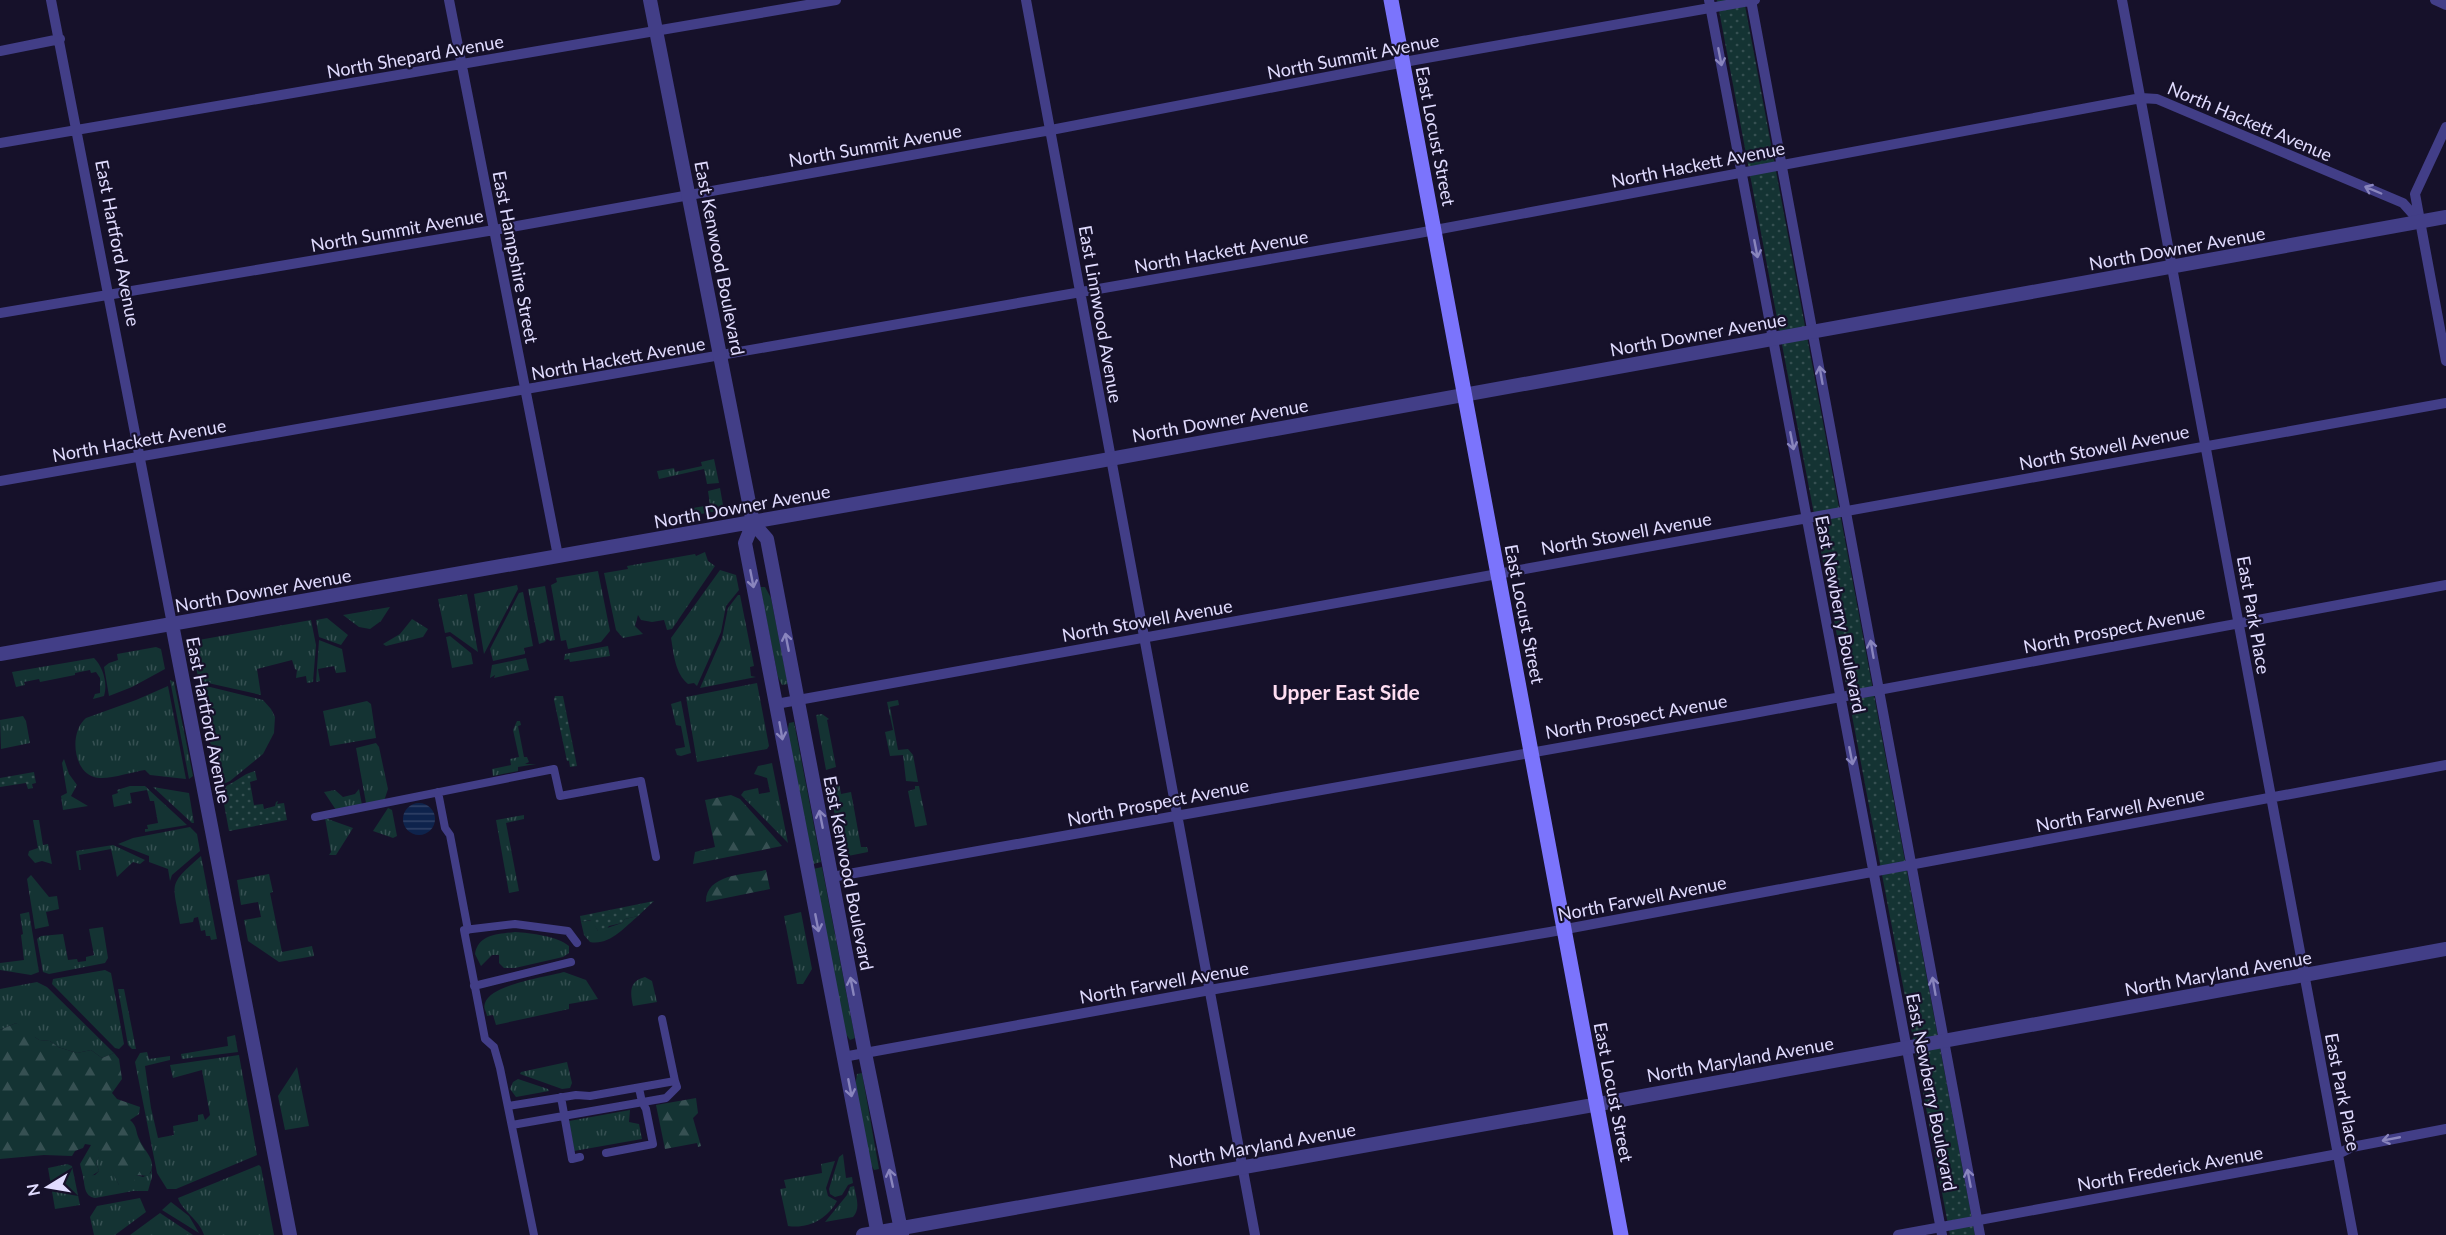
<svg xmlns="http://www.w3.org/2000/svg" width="2446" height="1235" viewBox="0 0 2446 1235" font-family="Lato,sans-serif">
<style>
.grass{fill:url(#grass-tufts)}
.forest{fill:url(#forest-firs)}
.park{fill:url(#park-dots)}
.water{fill:url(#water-rules)}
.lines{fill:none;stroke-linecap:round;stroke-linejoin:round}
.pedestrian{stroke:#423e87;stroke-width:8}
.minor{stroke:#423e87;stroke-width:10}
.tertiary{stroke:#423e87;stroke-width:14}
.secondary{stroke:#7b74fc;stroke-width:15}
.oneway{stroke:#8985bd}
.labels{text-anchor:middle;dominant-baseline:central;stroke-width:4.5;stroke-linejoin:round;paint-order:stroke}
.street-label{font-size:18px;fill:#e0dbfe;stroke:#16112a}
.quarter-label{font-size:21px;font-weight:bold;fill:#feddf1;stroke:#16112a}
</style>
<defs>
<pattern id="grass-tufts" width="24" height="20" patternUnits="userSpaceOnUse" patternTransform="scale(1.5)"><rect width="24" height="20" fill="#143333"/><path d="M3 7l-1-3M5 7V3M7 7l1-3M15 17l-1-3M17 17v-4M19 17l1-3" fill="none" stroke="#365052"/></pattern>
<pattern id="forest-firs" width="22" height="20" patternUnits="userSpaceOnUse" patternTransform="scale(1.5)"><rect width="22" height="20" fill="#143333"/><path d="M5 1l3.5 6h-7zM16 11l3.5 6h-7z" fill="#365052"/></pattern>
<pattern id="park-dots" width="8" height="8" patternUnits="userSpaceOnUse" patternTransform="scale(1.5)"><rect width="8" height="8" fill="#143333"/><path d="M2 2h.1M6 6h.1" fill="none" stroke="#365052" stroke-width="1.8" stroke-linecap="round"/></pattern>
<pattern id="water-rules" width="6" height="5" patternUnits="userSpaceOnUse" patternTransform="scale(1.5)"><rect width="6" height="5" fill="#0e234c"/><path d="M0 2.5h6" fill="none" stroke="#314267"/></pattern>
</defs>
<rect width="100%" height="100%" fill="#16112a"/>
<path class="grass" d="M714 459 719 483 707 484 704 469 659 479 657 471 674 468 675 472 702 466 701 462Z
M720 488 723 505 718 511 695 515 693 508 710 505 708 491Z
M705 552 708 561 715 566 672 629 667 630 664 620 652 622 641 620 638 615 635 626 643 634 623 638 616 630 604 573 628 569 627 566 695 554 696 556Z
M720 570 736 575 739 590 726 606 721 632 697 686 694 683 688 684C675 673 674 655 671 638Z
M598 571 610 631 601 642 568 649 566 640 561 641 551 585 557 582 556 578Z
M517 585 518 589 484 654 474 594Z
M545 586 555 640 550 641 547 639 545 642 539 644 528 589Z
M760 587H765L771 598 788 684 782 685 778 677Z
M523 592 533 646 524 648 525 654 493 661 490 649 519 593Z
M467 594 478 652 450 632 445 633 438 599Z
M738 595H740L754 666 750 667 751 676 756 677 700 688 722 638 728 608Z
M390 607 381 621 370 629 359 627 343 615Z
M327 618 348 635 341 645 319 637 316 620Z
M412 619 428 629 423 637 386 646 383 644 400 634Z
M311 620 316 645 313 682 307 683 306 676 296 678 297 670 295 669 292 660 257 669 261 695 199 681 191 644 193 641Z
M450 636 471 653 473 664 452 668 446 637Z
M319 640 342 649 346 672 336 673 334 666 318 669 320 681 316 682Z
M608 646 610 656 570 662 569 659 564 660 565 654Z
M156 647 161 649 165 669 132 687 109 696 104 667 109 663 118 660 117 654Z
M94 658C103 667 108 683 104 696L93 699 95 694 100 693V678L96 672 91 673 90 670 75 673V675L40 682 39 679 24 682 25 685 16 687 12 672Z
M526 658 529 670 494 678 495 675 490 678 492 665Z
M170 680 174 682 193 776 189 779Z
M757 683 769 746 767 749 697 762 686 697Z
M202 685 263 700 271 709 275 717 274 733 263 754 230 781 221 785 218 781 200 691Z
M168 686 186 779 150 775 145 770C131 772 106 781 94 777 73 771 69 732 86 718L136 700Z
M898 700 899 705 890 707 898 750 908 749 913 755 918 782 906 781 903 755 890 756 885 732 893 730 887 702Z
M367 701 371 704 376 738 330 746 323 711Z
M681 701 691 753 681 756 677 755 675 749 685 747 681 726 676 725 671 704Z
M822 714 829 719 827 720 836 767 826 770 816 715Z
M23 716 26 721 30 743 1 749 0 720Z
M517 721H520L521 725 518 726 524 757H527L529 762 525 764H536L518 767V771L493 776 492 769 511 765 510 759 519 757 513 730Z
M794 722 821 862 813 864 787 734 789 723Z
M376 743 379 747 388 789 384 801 366 803 356 748Z
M64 759 69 774 77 785 71 796 88 806 63 810 61 796 67 793 62 763Z
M772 763 788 843 741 795 744 791 758 788 759 794 770 792 767 778 754 774 758 766Z
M839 783 841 794 851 792 861 847H867L868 852 843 857 829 785Z
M145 786 147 788 187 825 145 832V829H148L147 825 158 823 154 801H150L147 790 130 793 132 803 114 807 112 795 118 793 117 790 130 786Z
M915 786H919L927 825 915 827 908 791 915 789Z
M153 787 189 793 194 823H192Z
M359 789 362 805 336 810 324 792 335 790 343 797 355 794Z
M388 808 392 810 397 836 393 838 373 831Z
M524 815V819L506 823 519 891 509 893 496 820Z
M325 818 353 828 336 855H329L331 852Z
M33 820H39L43 845 48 844 52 864 42 861 35 863 28 855 29 851 38 848Z
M190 827 197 834 200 851 172 875 170 881 168 869 149 862V856L118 844 133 838Z
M113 845 145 860 140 864 133 862 117 877 111 849 79 855 81 870H79L76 851Z
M201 856 217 939 211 940 210 936H206L205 930 201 931 198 917 194 918 193 922 180 924C173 882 167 886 201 856Z
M822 867 855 1038 850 1040 845 1033 813 869Z
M269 874 273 892 270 893 282 952 312 946 314 956 279 962 248 941 244 920 261 917 258 902 241 905 237 880Z
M31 875 49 897 57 896 59 909 46 912 49 926 35 929 27 879Z
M29 912 39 972 31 975 0 970V963L24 960 21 935 23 934 20 914Z
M801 912 812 969 803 984H797L784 916Z
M638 916C625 927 609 946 590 942L584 935 581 922 592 920 598 931 622 923 625 919Z
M103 927 108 958 105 963 49 974 43 972 37 939 41 936 63 934 68 960 77 959 78 962 86 961V957L94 955 89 929Z
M515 932C531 933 557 936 569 946V953L563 957 515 968H504L499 963V955H492L481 966 475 954C478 934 499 934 515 932Z
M105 970 111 973 124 1044 119 1049 115 1048 52 984 53 979Z
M564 972 586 980 598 999 569 1004V1009L496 1025 493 1015 487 1016C486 1010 483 1009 485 1003 491 984 547 977 564 972Z
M645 977 652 981 657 1002 633 1006C630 992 629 981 645 977Z
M37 982 47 987 114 1053 102 1058 91 1050 77 1053 58 1047 50 1041 39 1040 16 1023 0 1030V989Z
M118 989H124L136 1049H132L128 1045Z
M235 1035 238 1052 182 1059 181 1054 228 1046 227 1037Z
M147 1052 149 1059 170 1056V1060L145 1066 151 1108 158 1138 174 1135 173 1126 198 1121V1115L203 1114 205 1120 210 1115 202 1070 173 1078 170 1065 239 1055 257 1155 176 1189H167L157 1173 135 1062 140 1053Z
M567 1062 572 1083 570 1088 562 1089 520 1074 521 1072Z
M297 1067 309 1126 285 1130 278 1096Z
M862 1073 879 1169 874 1170 869 1161 855 1087 857 1074Z
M518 1079 548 1089 549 1091 516 1097 510 1089 513 1082Z
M630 1110 629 1122 639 1124 642 1139 574 1151 569 1121Z
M843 1154 846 1178 852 1177 853 1183 848 1185 842 1195 835 1197 830 1194 829 1189 839 1157Z
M99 1156H105L119 1185 137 1175 143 1177 151 1173 152 1168V1177L148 1191H133L95 1198C84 1196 85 1186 83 1176L95 1175 99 1171 96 1162Z
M835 1161 826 1188 828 1196 837 1201C827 1219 809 1229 788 1226L780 1189 786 1188 784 1180 822 1173 821 1164Z
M67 1164 72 1166 80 1205 55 1209 48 1168Z
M259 1165 261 1167 274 1235H204C199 1219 182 1211 178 1198Z
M854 1186C856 1197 861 1208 853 1217L825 1222 847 1195 850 1187Z
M140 1198 146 1212 115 1235H94L90 1217 97 1206Z
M171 1202 189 1216 199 1233 162 1210Z
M160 1213 193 1235H130Z"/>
<path class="forest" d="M731 795 740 799 782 846 693 864 695 852 715 847 705 800Z
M766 870 770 889 706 902C705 874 746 874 766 870Z
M16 1023 34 1033 35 1037 39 1040 50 1041 58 1047 77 1053 91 1050 102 1058 114 1053 119 1059 122 1079 112 1093 117 1099 140 1107 139 1114 130 1120C138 1127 135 1132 140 1141 145 1152 159 1162 148 1176L137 1175 134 1178 136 1185H119L104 1156 99 1157 96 1162 99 1171 90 1177 83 1176 80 1164 91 1145 85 1144 83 1148 75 1151 72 1156 44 1155 0 1159V1030Z
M696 1098 698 1113 693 1118 701 1146 698 1147 697 1143 665 1149 656 1105Z"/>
<path class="park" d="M1717 0H1744L1975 1235H1950Z
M555 696H563L577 766 570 767 569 761H567L554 700Z
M255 771 257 780 250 782 254 805 263 804 264 809 275 806 276 802 278 801 277 804 284 803 287 820 229 831 221 788C234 784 242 774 255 771Z
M34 772 36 783 32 784 33 788 28 789 26 783 0 787V778Z
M654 901 638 916 625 919 622 923 609 926 605 931H598L591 920 581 922 580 916Z"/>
<path class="water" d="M403 819a16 16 0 1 1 32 0a16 16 0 1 1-32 0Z"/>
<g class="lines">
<path class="pedestrian" d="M438 792 445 828 450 835 468 930
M315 817 554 769 560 796 641 781 656 857
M474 986 571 962
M561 1097 572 1159 580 1157
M508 1106 576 1095 590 1096 675 1081 662 1019
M512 1125 666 1098 677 1087 675 1081
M606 1153 653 1144 646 1109 642 1102 639 1088
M534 1235 500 1068 494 1047 485 1039 464 930 515 924 568 931 577 943"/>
<path class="minor" d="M51 0 172 624
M449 0 558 556
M1026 0 1255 1235
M1709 0 1942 1235
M1751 0 1980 1235
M2122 0 2353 1235
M2435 0 2446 5
M0 51 60 39
M2446 127 2415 194 2446 361
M0 143 836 0
M0 313 506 228 1051 130 1415 60 1755 0
M0 481 1419 233 2141 98 2157 99 2403 203 2420 222
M776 704 2446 403
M832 877 1738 716 2446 585
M843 1057 1221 988 1550 932 2446 765
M1898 1235 2322 1157 2338 1154 2352 1147 2446 1129"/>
<path class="tertiary" d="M650 0 753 523 767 539 865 1053 902 1235
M753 523 745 543 878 1235
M172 624 290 1235
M0 654 1099 461 2446 217
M863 1235 1610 1102 2446 949"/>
<path class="secondary" d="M1391 0 1621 1235"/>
</g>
<defs><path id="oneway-shaft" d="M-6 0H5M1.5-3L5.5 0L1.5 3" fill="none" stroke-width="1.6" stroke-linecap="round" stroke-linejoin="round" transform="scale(1.5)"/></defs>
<g class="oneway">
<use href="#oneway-shaft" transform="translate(1720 57) rotate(79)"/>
<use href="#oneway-shaft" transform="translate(2373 190) rotate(-157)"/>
<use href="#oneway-shaft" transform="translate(1756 249) rotate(79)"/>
<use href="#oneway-shaft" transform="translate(1821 375) rotate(-100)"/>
<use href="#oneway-shaft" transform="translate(1792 441) rotate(79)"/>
<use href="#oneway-shaft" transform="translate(752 579) rotate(79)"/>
<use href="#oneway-shaft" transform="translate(787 642) rotate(-101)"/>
<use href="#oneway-shaft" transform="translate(1872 649) rotate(-100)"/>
<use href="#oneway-shaft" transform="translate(781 731) rotate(80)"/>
<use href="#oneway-shaft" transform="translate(1851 756) rotate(79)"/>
<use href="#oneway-shaft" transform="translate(821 819) rotate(-101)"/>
<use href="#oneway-shaft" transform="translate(817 923) rotate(79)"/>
<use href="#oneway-shaft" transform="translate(852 986) rotate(-101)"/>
<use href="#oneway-shaft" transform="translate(1934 986) rotate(-100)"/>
<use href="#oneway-shaft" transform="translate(850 1088) rotate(79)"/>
<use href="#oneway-shaft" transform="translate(2391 1139) rotate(169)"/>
<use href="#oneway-shaft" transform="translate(891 1178) rotate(-102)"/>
<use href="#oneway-shaft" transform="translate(1969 1178) rotate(-101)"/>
</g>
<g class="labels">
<g class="street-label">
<text transform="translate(415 56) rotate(-10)">North Shepard Avenue</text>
<text transform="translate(1353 56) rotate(-11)">North Summit Avenue</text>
<text transform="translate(2250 121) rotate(23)">North Hackett Avenue</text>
<text transform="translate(1436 136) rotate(79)">East Locust Street</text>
<text transform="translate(875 145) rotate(-10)">North Summit Avenue</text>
<text transform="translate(1698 164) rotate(-11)">North Hackett Avenue</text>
<text transform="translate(397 230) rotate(-10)">North Summit Avenue</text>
<text transform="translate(118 243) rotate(79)">East Hartford Avenue</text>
<text transform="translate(2177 248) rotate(-10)">North Downer Avenue</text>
<text transform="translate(1221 251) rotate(-10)">North Hackett Avenue</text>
<text transform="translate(516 257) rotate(79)">East Hampshire Street</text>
<text transform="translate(720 258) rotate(79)">East Kenwood Boulevard</text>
<text transform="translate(1101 314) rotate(80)">East Linnwood Avenue</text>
<text transform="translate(1698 334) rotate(-10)">North Downer Avenue</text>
<text transform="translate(618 358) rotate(-10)">North Hackett Avenue</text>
<text transform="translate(1220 420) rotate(-10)">North Downer Avenue</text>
<text transform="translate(139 440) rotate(-10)">North Hackett Avenue</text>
<text transform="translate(2104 447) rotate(-11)">North Stowell Avenue</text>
<text transform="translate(742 506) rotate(-10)">North Downer Avenue</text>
<text transform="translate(1626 533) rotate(-10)">North Stowell Avenue</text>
<text transform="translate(263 590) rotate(-10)">North Downer Avenue</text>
<text transform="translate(1525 614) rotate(79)">East Locust Street</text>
<text transform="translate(1841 614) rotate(79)">East Newberry Boulevard</text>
<text transform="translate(2254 615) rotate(80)">East Park Place</text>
<text transform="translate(1147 620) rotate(-10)">North Stowell Avenue</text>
<text transform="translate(2114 629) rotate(-11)">North Prospect Avenue</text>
<text transform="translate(1636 716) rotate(-10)">North Prospect Avenue</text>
<text transform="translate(209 720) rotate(79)">East Hartford Avenue</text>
<text transform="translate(1158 802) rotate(-11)">North Prospect Avenue</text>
<text transform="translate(2120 809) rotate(-11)">North Farwell Avenue</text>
<text transform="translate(849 873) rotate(79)">East Kenwood Boulevard</text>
<text transform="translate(1642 898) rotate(-11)">North Farwell Avenue</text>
<text transform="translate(2218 973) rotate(-10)">North Maryland Avenue</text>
<text transform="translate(1164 982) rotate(-10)">North Farwell Avenue</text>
<text transform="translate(1740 1059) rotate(-10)">North Maryland Avenue</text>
<text transform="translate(1614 1092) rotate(79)">East Locust Street</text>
<text transform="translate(1932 1092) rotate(79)">East Newberry Boulevard</text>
<text transform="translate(2343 1092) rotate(79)">East Park Place</text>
<text transform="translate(1262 1145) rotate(-10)">North Maryland Avenue</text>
<text transform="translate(2170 1168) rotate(-10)">North Frederick Avenue</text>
</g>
<g class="quarter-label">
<text x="1346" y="691">Upper East Side</text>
</g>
</g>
<g transform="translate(48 1187) rotate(259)" stroke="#16112a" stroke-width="4.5" paint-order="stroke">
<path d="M0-4.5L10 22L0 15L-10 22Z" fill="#e0dbfe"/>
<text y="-9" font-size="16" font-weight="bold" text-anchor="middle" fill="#e0dbfe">N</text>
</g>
</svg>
